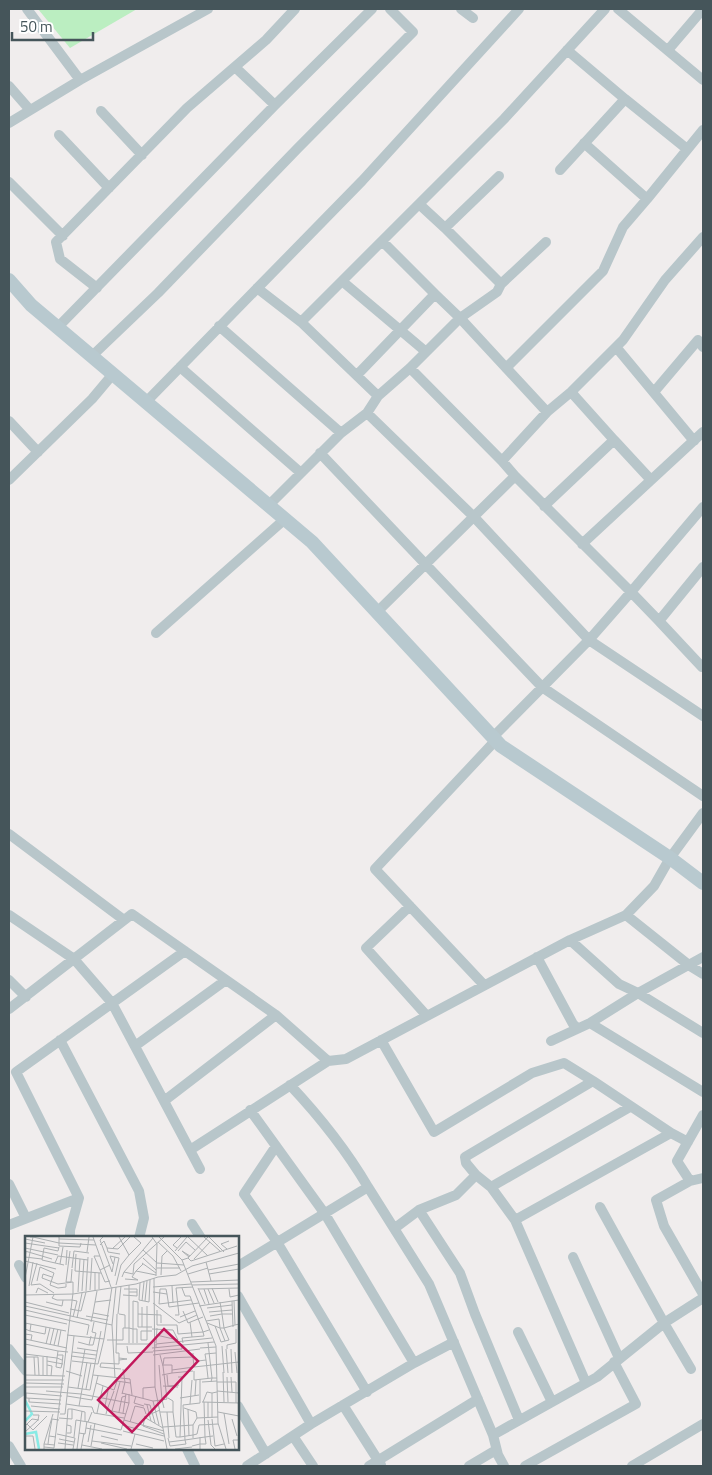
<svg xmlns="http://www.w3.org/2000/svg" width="712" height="1475" viewBox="0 0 712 1475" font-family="'Titillium Web',sans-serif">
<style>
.green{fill:#bbeec1}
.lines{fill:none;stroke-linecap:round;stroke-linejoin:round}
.street{stroke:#b8c6ca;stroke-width:10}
.secondary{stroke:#b8c9cf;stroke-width:14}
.inset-river{fill:none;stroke:#88eae5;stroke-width:2.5}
.inset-road{fill:none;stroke:#acb0b2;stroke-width:1}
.view{fill:#c2185b;fill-opacity:0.15;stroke:#c2185b;stroke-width:2.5}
.inset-edge{fill:none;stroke:#45555a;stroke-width:2.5}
</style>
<rect width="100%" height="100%" fill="#f0eded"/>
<path class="green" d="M38 9H137L70 48Z"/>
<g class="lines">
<path class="street" d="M27 9 80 80
M461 9 473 18
M618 9 703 80
M668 50 703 9
M235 67 275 105
M9 86 30 110
M625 99 687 149
M101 111 142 155
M9 123 80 80 208 9
M59 135 109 188
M584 143 647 199
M560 170 625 99 567 50
M9 182 63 236
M419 204 445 228 499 176
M445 228 501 284
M342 281 425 351
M97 288 60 259 56 242 187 108 266 40 295 9
M257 288 301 322
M435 294 460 318 497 292 501 284 546 242
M219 326 341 433 367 413 378 396 301 322 504 119 605 9
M58 327 275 105 372 9
M616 347 694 441
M92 356 158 293 298 148 413 32 390 9
M180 367 301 473
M410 368 502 461
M506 368 603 271 623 227 647 199 703 130
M357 375 435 294 382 241
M654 392 698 340 703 347
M146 402 362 181 519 9
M547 412 571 392 623 340 665 280 703 237
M367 413 474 517 589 640 703 716
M9 421 38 452
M614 440 651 480
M320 453 542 687 703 796
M515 476 631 592 703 507
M9 480 92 399 113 374
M269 505 341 433
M544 506 614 440 571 392
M582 544 703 432
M377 612 515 476 502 461 547 412 460 318 410 368 378 396
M659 621 702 667 703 666
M156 633 285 519
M493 737 589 640 631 592 659 621 703 567
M9 834 124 920
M410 906 366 948 427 1016
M9 915 74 959 112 1003 200 1169
M626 915 690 966 703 974
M570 940 619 984 638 993 703 957
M537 957 573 1024 577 1028
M9 980 26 997
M484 985 375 869 496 740
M9 1009 132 914 276 1015 328 1061
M590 1023 703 1092
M60 1040 139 1191 144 1218 139 1238
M381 1040 434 1132 532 1073 564 1063 593 1081
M551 1041 590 1023 638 993 703 1033
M135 1046 226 980
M164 1101 276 1015
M250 1110 325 1214 414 1363
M703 1115 677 1161 690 1181 703 1178
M276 1146 244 1194 277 1242 367 1392
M190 1150 328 1061 346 1059 570 940 626 915 654 886 670 858 703 813
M690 1181 656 1200 664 1226 703 1294
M9 1184 26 1218
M368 1187 429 1284 493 1435 498 1455 504 1466
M491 1187 630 1107
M600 1207 664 1323 691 1369
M419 1210 460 1273 475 1314 519 1420
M515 1220 671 1133 688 1142
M192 1224 201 1238
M9 1225 79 1198 16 1072 185 951
M395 1228 419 1210 456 1195 476 1175
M70 1238V1230L79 1198
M573 1257 619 1358
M19 1265 26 1278
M238 1266 368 1187C345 1148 321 1118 290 1085
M238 1296 311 1424
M518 1332 552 1402
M9 1349 26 1371
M586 1383 515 1220 491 1187 476 1175 466 1163 465 1157 593 1081 671 1133
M9 1400 26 1388
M343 1405 381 1465
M238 1406 266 1454
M493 1435 597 1377 664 1323 703 1298
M293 1436 313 1466
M9 1446 21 1466
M130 1449 139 1462
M187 1449 195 1466
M247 1466 311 1424 414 1363 454 1342
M369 1466 478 1399
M469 1466 496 1450
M525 1466 636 1404 614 1362
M632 1466 703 1424"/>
<path class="secondary" d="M9 280 31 305 312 542 501 746 670 858 703 883"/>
</g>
<g transform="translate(25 1236)">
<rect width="214" height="214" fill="#f0eded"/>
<path class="inset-river" d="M0 164 7 178 0 185M0 198 11 196 14 213"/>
<path class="inset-road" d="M8 1 34 7V10L55 11 56 7M34 1V7L71 9M68 1 86 51M78 1 75 4 87 36 90 21M127 1 132 8 131 40M134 1 157 24 191 110 193 187 201 213M163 1 183 20M179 1 195 15M184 1 199 16M128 2 118 14 132 27 159 29M0 3 20 7M34 3 69 4M133 6 148 20 156 35M0 7 34 12M75 9 79 5 82 12 93 13 105 1M34 11 33 15 19 12 17 24 39 29M0 12 33 19M82 12 83 16 95 18M88 12 100 1M152 12 148 9 156 1M202 13 196 8 204 5M0 15 27 23M45 15 41 46H46L47 33M150 15 162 1M153 15 161 6 170 14M1 16 0 21 17 23M62 16 64 1M51 18 50 35 76 37M104 19 116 7 109 1M164 21 157 15 165 20M118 22 131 34M163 22 166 25 212 10M169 23 185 6M157 24 163 22 183 1M0 25 31 33M181 26 186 45M12 27 6 49 15 48 29 57M30 27 33 20 63 24M117 27 131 37M35 28 38 11M88 28 85 20 94 22 90 40M118 28 111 35 131 39M41 29 42 14M47 32 49 15 64 17M132 32H155M75 34 69 20H75M183 34 214 28M99 36 118 14M29 37 25 49 33 52 41 51V48M163 38 183 32M184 38 214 33M136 39 137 20 142 15M97 41 99 36 108 38 109 28 139 1M0 42 8 1H5M129 42 130 151 142 213M100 43 113 44 107 41 111 35M12 45 15 31 29 37M85 45 80 46 75 34 85 29M166 46 214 44M115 47 114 64 124 66 125 44M91 49 96 29 104 19 94 1M167 49 214 48M4 50 8 26M147 50 148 67M128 51 166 48M157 52 160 60H165L178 96 184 94M173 52 180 68M187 52 193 66M74 53V37M99 53H112V56H104M174 53 214 52M179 53 184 68M183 53 189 67M204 53 205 61 214 59M65 54 67 22M70 54V36M57 55 59 23M61 55 63 21M53 56 55 23M128 56 142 58 144 71 174 67M11 57 13 52 23 57M142 58 141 53H135L134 68 166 64M0 59 48 58 111 48 133 41 151 39 167 30 214 17M29 59 27 62 32 64H47M98 59 112 60V56M47 64 52 65 48 81M108 65 113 66V91H127M117 65 119 46M120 65 122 45M207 65 208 91M209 65 210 89 214 88M0 66 44 77M21 66 37 70 38 64M70 66 86 64M128 67 154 87 172 79M0 70 87 89 91 51M122 70V104H116V95H127M174 70 214 64M117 71V91M182 72 207 69M45 73 56 75 61 56M0 74 64 89 62 99M132 74V89H152L153 98 178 96 179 100M158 75 163 87 178 81M184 76 207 74M68 77 72 55M92 78 91 117H94V128L76 127 75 131 96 133M93 78 96 50M94 78 100 79V92M113 78 136 79V87M0 79 42 88M150 79H154L151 52 168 51M61 80 83 84M185 80 197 78 195 66M155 81 170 75M52 82 57 57M181 85 194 83 195 92 182 87M66 86 68 77 84 80M165 86 167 101 179 100M0 87 41 95M1 87 0 93 5 95 6 88M87 89 90 142M190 90 196 106 200 105 195 92H199L197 78H207M104 92V49M104 92 108 93V65M127 93 148 94 153 104 131 99M5 95 20 98 21 91M42 99 79 103 87 51M49 100 43 151 65 154 76 95M0 103 42 112M0 103V98L7 99 6 104M82 104H98V92H104V107M200 105 204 104 199 92 210 89M53 106 64 109 66 100M108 107V93H112V107M131 107 132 92M158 107 157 102 167 101M183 107 187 142H192M0 108 33 115M21 108 25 92M91 108H126M25 109 29 92M29 109 33 93M64 109H68L71 97 67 96 69 86M33 110 36 94M102 110 103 117 128 116M197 110 199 137M131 111V108L187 102M52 112 72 115M127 112 189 106M175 112 191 111M201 113 203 137M202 113V109L211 107V93M206 113 207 137M128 115 157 113V110M47 116 71 119M210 116 212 137M0 118 32 122 33 115 43 116M32 119H38L37 128 36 132 31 131 32 122 37 124M128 119 175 113M135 119 138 130 139 122 168 121V117M46 120 70 123M0 121H13L14 139M9 121 10 139M18 121V139M168 121 169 131 214 126M94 122 102 123 94 124M181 124 183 142M22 125 38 128M47 125 73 128 79 103M173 125 181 124 180 118 191 117M22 129 27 130 26 140M138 130 142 163 137 164 139 172M147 134 169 131M41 135 57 140M169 135V144L187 142 186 146M198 136 199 166M147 137 168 135M0 139 40 140M68 139 105 143 107 159M137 139 147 137V129H139M142 139 143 150 154 149M22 140V120M153 141H157L155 201 168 199V202M202 141 203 166M206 141 207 156M0 144H39M177 146 192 145M192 146H211V167M0 147 39 148M71 147 89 154 92 145 105 147M138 150 153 151M0 151H38M53 152 60 113M61 153 66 127M21 155 56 158 104 167V158M192 155 214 157M1 157V162L36 164M1 157 37 160M97 157 128 165 137 164 134 129M97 158 100 146 98 133M42 160 67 164 73 140M111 160 109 167 119 170M170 160 171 144M4 162V166L36 168M118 162V152L130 151M155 162 174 159M128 165 134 189M177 166 214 167M178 166 182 156 187 157M179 166 180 201 188 200M41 168 54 170 62 126M119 168 125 169 130 187M165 168 167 144M122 169 126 185M158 169 160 204 180 201 181 208H175V213M158 169 175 167V143M6 170 35 173M54 170 67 171 69 177 99 182M80 170 83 155M159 172 171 176 172 182M47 173 60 176V185M163 173 164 200M82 174 89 155M135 174 119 181 138 192M0 175 35 176M87 175 95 146M67 176 63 186 96 194 104 167M94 176 97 161 101 160M135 176H148V165L143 162M142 176 144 202M148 176 151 201H155M193 176 214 180M72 177 78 150M98 177 101 158M199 177 204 208M35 178H40L43 151M81 178 82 174 101 178M120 181 118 190 139 198M34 182 47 183V173H43M183 182V166M187 182V157L192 156M187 183 190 210 199 208M207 183 212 200M99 184 139 195M183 184 186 209 190 213M105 186 110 170 119 172 121 178M2 188 8 194 22 180M97 189 139 200M168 189V199L172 198 174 189 193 188M0 190 7 183 14 184M138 191 168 189 172 182 193 181M61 192 97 199M98 195 110 198 106 213M0 196 13 184 14 179H8M42 197H46V190L42 189M54 197 60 198 62 185M32 198 50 202 48 213M110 198 139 205M0 200H8L10 213M24 200 27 183 34 184M76 200 93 204M49 201 51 184 63 186M143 202 145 210 161 208 160 204M34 203 49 206M67 205 106 210M63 206 66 189M144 206 160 204M33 207 48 209M76 207 102 213M19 208 28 178M23 208 24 200 31 201M111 208 128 212M57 209 77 213M66 210 70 187M167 210 175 208V201M19 211 29 212 48 57V46L33 48 17 42 18 38 27 41M19 213V208L30 209M40 213 43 173M52 213 57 175M56 213 59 197M150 213 167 211M210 213 208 204H214"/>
<path class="view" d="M139 93 173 125 107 196 73 164Z"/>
<rect width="214" height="214" class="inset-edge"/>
</g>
<rect width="712" height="1475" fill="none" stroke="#45555a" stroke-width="20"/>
<path d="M12 32v8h81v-8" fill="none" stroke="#45555a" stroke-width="2.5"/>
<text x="20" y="32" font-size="15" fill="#45555a" stroke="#ffffff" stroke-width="4" paint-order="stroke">50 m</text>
</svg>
